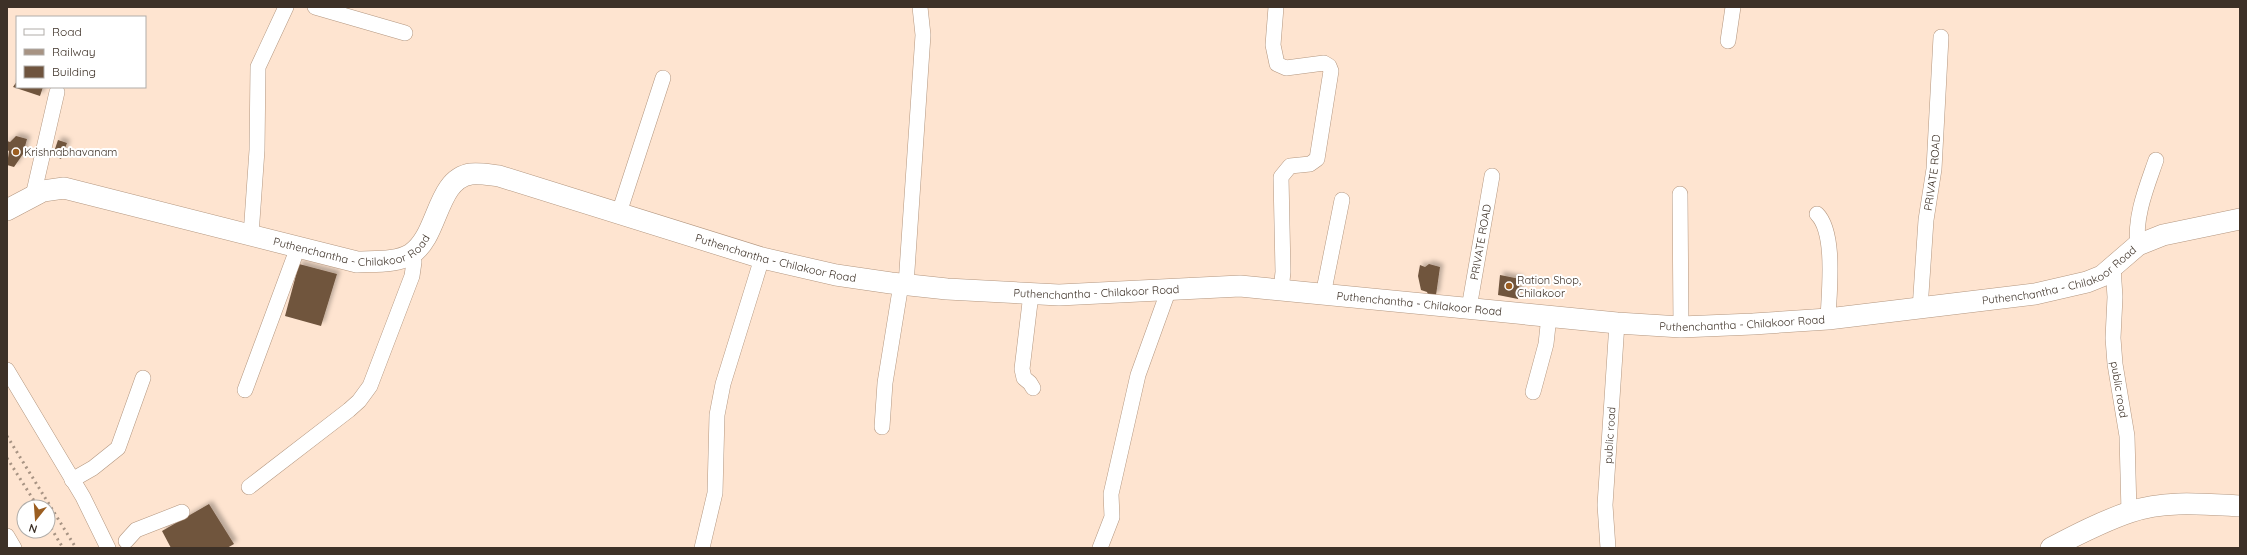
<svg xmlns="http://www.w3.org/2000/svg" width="2247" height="555" viewBox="0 0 2247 555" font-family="Quicksand,sans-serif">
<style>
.building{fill:#6f543e;filter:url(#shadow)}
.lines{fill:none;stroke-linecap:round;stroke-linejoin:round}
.street-casing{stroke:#b3967f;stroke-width:16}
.secondary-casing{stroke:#b3967f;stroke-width:22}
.street{stroke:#fff;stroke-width:15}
.secondary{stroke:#fff;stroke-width:21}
.rail{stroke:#a79383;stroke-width:3;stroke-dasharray:2 4;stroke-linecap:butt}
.poi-dot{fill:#9b5e21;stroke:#fff;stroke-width:1.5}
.labels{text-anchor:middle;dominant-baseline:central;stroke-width:4;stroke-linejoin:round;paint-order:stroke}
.poi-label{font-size:11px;fill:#3d3127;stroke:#fff;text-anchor:start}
.street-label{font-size:11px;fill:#3d3127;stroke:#fff}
</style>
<defs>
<filter id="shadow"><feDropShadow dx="3.5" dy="-3.5" stdDeviation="2" flood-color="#0004"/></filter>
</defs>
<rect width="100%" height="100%" fill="#fee4d0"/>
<path class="building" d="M17 81V87H43L40 96 13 87Z
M16 136 27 139 23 154 14 167 7 165 9 151 7 150V141L10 142Z
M58 140 67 143 61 159 53 155Z
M299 264 337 274 321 326 285 316Z
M1429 264 1440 267 1436 295 1429 297 1427 292 1421 290 1418 276 1420 265 1425 267Z
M1500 275 1520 279 1518 299 1498 295Z
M209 504 234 544 227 548H171L162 531Z"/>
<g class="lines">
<g class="street-casing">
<g id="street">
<path d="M315 7 405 33"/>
<path d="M1276 7 1273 45 1277 64 1286 68 1324 63 1329 66 1331 71 1317 159 1310 164 1290 166 1281 177 1283 272 1281 290"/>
<path d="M1728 41 1733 7"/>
<path d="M1680 194 1681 327"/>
<path d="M33 196 57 92"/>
<path d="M619 213 663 78"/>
<path d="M1817 214C1836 233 1829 292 1828 319"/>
<path d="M251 235 257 150 258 67 286 7"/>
<path d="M2138 245C2134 217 2147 186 2156 160"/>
<path id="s1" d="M2113 267 2115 297 2113 338 2115 364 2127 436 2129 512"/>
<path d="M906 285 923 35 920 7"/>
<path d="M1031 294 1022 369 1024 378 1030 383 1033 388"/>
<path d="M1323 295 1342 200"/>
<path id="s2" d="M1469 308 1492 176"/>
<path id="s3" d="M1920 309 1926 220 1934 169 1941 37"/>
<path d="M7 370 83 497 108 548"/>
<path d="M245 390 298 247"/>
<path d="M1533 392 1546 344 1549 316"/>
<path d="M882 427 885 383 901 284"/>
<path d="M72 480 93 468 118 448 143 378"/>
<path d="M249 487 349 410 359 401 370 386 412 276 414 262 411 254"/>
<path d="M7 536 14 548"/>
<path d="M126 541 136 530 182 512"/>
<path d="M702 548 715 493 717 415 723 384 762 258"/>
<path d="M1100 548 1112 517 1111 494 1138 375 1169 289"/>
<path id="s4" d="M1608 548 1605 505 1617 323"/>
</g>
</g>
<g class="secondary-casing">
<g id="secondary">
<path id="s5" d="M7 210 43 191 64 188 357 262C373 261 397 263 411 254 439 236 436 179 471 174 480 173 490 175 499 176L762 258 836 275 891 283 947 289 1059 295 1240 286 1617 323 1681 327 1753 324 1828 319 2035 294 2087 282 2102 276 2138 245 2163 235 2240 219"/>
<path d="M2051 548C2076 535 2103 521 2130 512 2164 500 2204 504 2240 506"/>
</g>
</g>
<use href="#street" class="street"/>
<use href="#secondary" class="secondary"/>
<path class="rail" d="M7 436 76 548
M7 458 38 507
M48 523 63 548"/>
</g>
<g class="poi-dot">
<circle cx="16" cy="152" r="4"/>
<circle cx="1509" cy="286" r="4"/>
</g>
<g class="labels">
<g class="poi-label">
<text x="24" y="152">Krishnabhavanam</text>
<text x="1517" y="280">Ration Shop,<tspan x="1517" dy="13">Chilakoor</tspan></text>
</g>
<g class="street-label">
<text stroke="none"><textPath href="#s3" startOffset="137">PRIVATE ROAD</textPath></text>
<text stroke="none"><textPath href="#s5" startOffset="361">Puthenchantha - Chilakoor Road</textPath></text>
<text stroke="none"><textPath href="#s2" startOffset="67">PRIVATE ROAD</textPath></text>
<text stroke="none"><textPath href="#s5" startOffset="840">Puthenchantha - Chilakoor Road</textPath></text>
<text stroke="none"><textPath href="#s5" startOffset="2136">Puthenchantha - Chilakoor Road</textPath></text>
<text stroke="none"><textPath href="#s5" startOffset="1164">Puthenchantha - Chilakoor Road</textPath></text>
<text stroke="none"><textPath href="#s5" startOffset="1488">Puthenchantha - Chilakoor Road</textPath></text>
<text stroke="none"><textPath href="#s5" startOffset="1812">Puthenchantha - Chilakoor Road</textPath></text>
<text stroke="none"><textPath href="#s1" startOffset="123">public road</textPath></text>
<text stroke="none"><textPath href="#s4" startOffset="113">public road</textPath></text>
</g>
</g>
<rect width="2247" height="555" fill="none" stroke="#3d3127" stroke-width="16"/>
<rect x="16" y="16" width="130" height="72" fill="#ffffff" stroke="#b1ada9"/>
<rect x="24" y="29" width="20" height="6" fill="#ffffff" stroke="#b1ada9"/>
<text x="52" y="36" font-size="12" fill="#3d3127">Road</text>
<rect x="24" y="49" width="20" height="6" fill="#a79383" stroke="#b1ada9"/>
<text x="52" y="56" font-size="12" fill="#3d3127">Railway</text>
<rect x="24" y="66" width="20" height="12" fill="#6f543e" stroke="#b1ada9"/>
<text x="52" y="76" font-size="12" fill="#3d3127">Building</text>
<g transform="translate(36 519) rotate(197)"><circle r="19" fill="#ffffff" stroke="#b1ada9"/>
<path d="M0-3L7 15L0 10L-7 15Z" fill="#9b5e21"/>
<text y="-6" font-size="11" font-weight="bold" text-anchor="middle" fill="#3d3127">N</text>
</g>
</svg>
